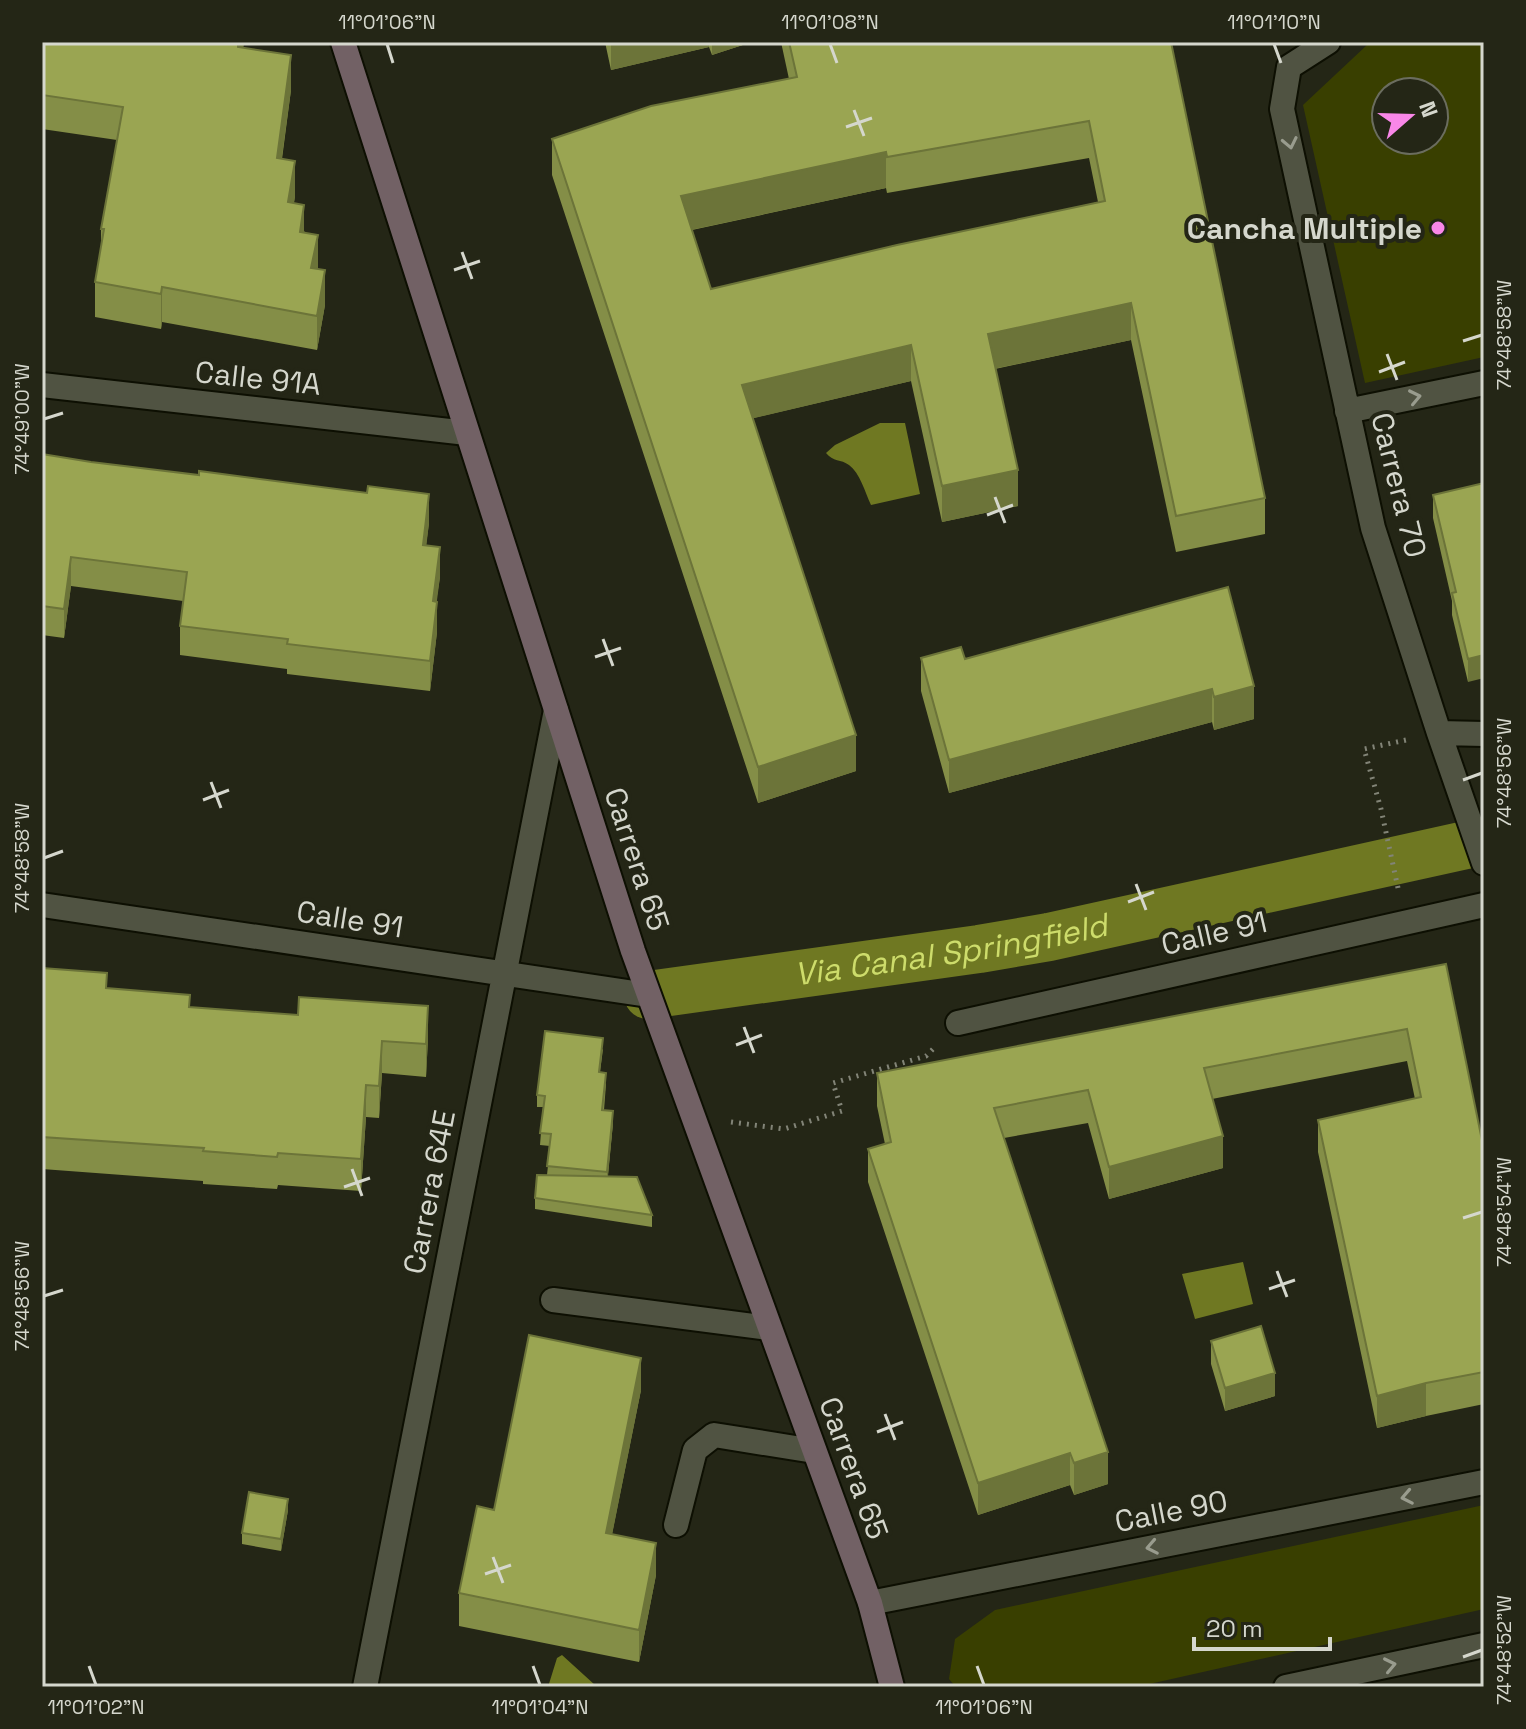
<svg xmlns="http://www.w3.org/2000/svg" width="1526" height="1729" viewBox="0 0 1526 1729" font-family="'Space Grotesk',sans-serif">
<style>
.green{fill:#393f00;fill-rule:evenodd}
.water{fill:#6f7822}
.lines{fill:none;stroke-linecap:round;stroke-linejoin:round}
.canal{stroke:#6f7822;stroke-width:48}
.lane-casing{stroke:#0d0f02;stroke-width:28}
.street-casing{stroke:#0d0f02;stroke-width:28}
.secondary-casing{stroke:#0d0f02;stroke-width:28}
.path{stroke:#828477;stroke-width:5;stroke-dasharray:2 6;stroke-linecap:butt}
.lane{stroke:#505342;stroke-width:24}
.street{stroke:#505342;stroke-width:24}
.secondary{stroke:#726165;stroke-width:24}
.wall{fill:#848e47;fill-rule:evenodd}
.shaded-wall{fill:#6c7439}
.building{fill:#9aa552;stroke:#6c7439;stroke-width:2;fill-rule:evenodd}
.oneway{stroke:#999c8e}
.ticks{fill:none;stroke:#d5d7cd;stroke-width:3}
.poi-dot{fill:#f987e8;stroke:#242616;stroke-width:3}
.labels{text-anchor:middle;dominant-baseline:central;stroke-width:8;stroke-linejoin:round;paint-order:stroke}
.poi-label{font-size:30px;font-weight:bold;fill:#d5d7cd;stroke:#242616;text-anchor:end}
.street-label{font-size:30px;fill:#d5d7cd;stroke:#242616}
.water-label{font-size:32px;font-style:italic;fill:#cddc6b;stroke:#242616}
.neatline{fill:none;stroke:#d5d7cd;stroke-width:3}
.ticks-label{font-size:20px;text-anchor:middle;fill:#d5d7cd}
</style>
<rect width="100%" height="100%" fill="#242616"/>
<path class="green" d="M1382 42H1484V357L1365 383 1303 105 1367 45ZM1386 92H1434V140H1386Z
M1484 1505V1609L1136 1687H956L949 1679 955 1639 995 1610Z"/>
<path class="water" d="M880 423H905L920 494 871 505C865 492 860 473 849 465 841 459 833 462 826 453L835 445Z
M1243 1262 1253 1304 1195 1319 1182 1274Z
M562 1655 595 1685V1687H548L557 1658Z"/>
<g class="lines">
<path class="canal" id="s1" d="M648 995 979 949 1049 937 1484 841"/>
<g class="lane-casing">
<path id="lane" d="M553 1300 769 1328
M676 1525 695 1450 714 1435 814 1451"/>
</g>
<g class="street-casing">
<path id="street" d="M1328 42 1289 67 1282 109 1373 528 1439 733 1484 863
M42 385 467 433
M1347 411 1484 383
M1439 733 1484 734
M42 905 648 995
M958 1023 1484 905
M870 1603 1484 1482
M365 1687 556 710
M1286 1687 1484 1645"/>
</g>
<g class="secondary-casing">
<path id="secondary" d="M343 42 633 951 870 1603 892 1687"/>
</g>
<path class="path" d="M1398 888 1381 809 1364 749 1406 740
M731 1122 784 1129 842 1111 833 1083 926 1056 935 1047"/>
<use href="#lane" class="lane"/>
<use href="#street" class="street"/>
<use href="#secondary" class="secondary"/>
</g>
<path class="wall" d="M42 42H244L243 48 291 90 282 159 295 196 294 203 318 269 325 305 317 350 162 322 161 329 95 317V282L101 248V229L117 140 42 129Z
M605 42H752L712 55 709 47 611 70Z
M781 42H1171L1265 498V534L1176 552 1131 340 995 369 1018 506 942 522 911 381 753 418 856 771 758 803 552 175V139L789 79ZM1089 158 1098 202 711 289 692 230 886 188 887 193Z
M42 445 44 454 429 523 426 545 440 577 436 602 437 632 430 691 287 674V669L180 655V626L183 601 71 586 64 638 42 635Z
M1484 483 1468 682 1452 615V601L1433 518V495Z
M1228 587 1254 719 1214 730 1212 722 949 793 921 691V658L965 659Z
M1446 964 1484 1150V1404L1426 1416 1377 1428 1318 1152V1120L1415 1099 1407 1061 1212 1099 1223 1168 1109 1199 1088 1123 1004 1138 1108 1484 1074 1495 1070 1485 978 1515 868 1182V1149L885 1144 877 1106V1073Z
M42 968 107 988 190 1007 428 1038 426 1077 382 1073 379 1118 366 1117 361 1191 278 1185 277 1189 203 1184V1181L42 1169Z
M603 1049 600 1072 606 1084 604 1110 613 1123 608 1176 652 1215V1227L535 1209V1198L547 1175 550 1146 540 1145 543 1107H537V1095Z
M1211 1341 1275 1396 1225 1411 1211 1364Z
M641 1390 612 1534 656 1575 639 1662 459 1626V1593L494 1510Z
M288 1510 281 1551 242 1544V1533Z"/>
<path class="shaded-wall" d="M238 42H244L238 82Z
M611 42H709V47L611 70Z
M712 42H752L712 55Z
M291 55V90L277 193V158Z
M886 152V188L681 232V196Z
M295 161V196L288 237V202Z
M304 205V240L300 232Z
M318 235V270L311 268Z
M325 270V305L317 350V316Z
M162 287V322L161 329V294Z
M1131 303V340L988 370V334Z
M911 345V381L742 421V385Z
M1018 470V506L942 522V486Z
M429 494V523L423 574V545Z
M440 547V577L433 631V601Z
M71 557V586L64 638V609Z
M437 602V632L430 691V661Z
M1484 655V678L1468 682V659Z
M1254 686V719L1214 730V697Z
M1212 689V722L949 793V760Z
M856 735V771L758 803V767Z
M428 1006V1038L426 1077V1044Z
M382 1041V1073L379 1118V1086Z
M366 1085V1117L361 1191V1159Z
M613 1111V1123L607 1184V1172Z
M1223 1136V1168L1109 1199V1167Z
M641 1358V1390L606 1565V1533Z
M1275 1373V1396L1225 1411V1388Z
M1426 1383V1416L1377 1428V1396Z
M44 1396V1419L42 1428V1405Z
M1108 1452V1484L1074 1495V1463Z
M1070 1453V1485L978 1515V1483Z
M288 1499V1510L281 1551V1539Z
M656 1543V1575L639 1662V1630Z"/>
<path class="building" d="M42 42H238V47L291 55 277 158 295 161 288 202 304 205 300 232 318 235 311 268 325 270 317 316 162 287 161 294 95 282 104 229H101L123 107 42 95Z
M789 42H1171L1265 498 1176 516 1131 303 988 334 1018 470 942 486 911 345 742 385 856 735 758 767 552 139 651 106 797 77ZM1089 121 1105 201 897 245 711 289 681 196 886 152 887 157Z
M42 454 91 462 199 475V471L367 493 368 486 429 494 423 545 440 547 433 601 437 602 430 661 287 644 288 639 180 626 187 572 71 557 64 609 42 606Z
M1484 483V655L1468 659 1452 593 1456 592 1433 495Z
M1228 587 1254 686 1214 697 1212 689 949 760 921 658 961 647 965 659Z
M1446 964 1484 1150V1372L1426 1383 1377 1396 1318 1120 1421 1097 1407 1029 1204 1068 1223 1136 1109 1167 1088 1090 994 1108 1108 1452 1074 1463 1070 1453 978 1483 868 1149 891 1142 877 1073Z
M42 968 107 973 106 988 190 995 189 1007 298 1015 299 997 428 1006 426 1044 382 1041 379 1086 366 1085 361 1159 278 1153 277 1157 203 1151 204 1148 42 1137Z
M545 1031 603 1038 599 1072 606 1073 602 1110 613 1111 607 1172 547 1166 551 1134 540 1133 545 1096 537 1095Z
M537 1175 637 1177 652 1215 535 1198Z
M1261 1326 1275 1373 1225 1388 1211 1341Z
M529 1335 641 1358 606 1533 656 1543 639 1630 459 1593 477 1506 494 1510Z
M249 1492 288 1499 281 1539 242 1533Z"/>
<defs><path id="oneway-chevron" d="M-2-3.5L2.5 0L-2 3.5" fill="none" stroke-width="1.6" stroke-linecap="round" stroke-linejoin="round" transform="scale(2)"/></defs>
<g class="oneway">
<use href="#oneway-chevron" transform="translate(1290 143) rotate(78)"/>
<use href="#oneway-chevron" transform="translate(1415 397) rotate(-12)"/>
<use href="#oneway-chevron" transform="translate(1407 1497) rotate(169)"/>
<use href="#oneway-chevron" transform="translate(1152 1547) rotate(169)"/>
<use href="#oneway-chevron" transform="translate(1390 1665) rotate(-12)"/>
</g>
<path class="ticks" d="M387 44 393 63M830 44 837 63M1274 44 1281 63M854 110 864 136M846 127 872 118M462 252 472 279M454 270 480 261M1463 341 1482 335M1387 354 1397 380M1379 372 1405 362M44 419 63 413M995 497 1005 523M987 515 1013 505M603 639 613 666M595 657 621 648M1463 780 1482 773M211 782 221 808M203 800 229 790M44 858 63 851M1136 884 1146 910M1128 902 1154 892M744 1027 754 1053M736 1045 762 1035M352 1169 362 1196M344 1187 370 1178M1463 1218 1482 1212M1277 1271 1287 1297M1269 1289 1295 1280M44 1296 63 1290M885 1414 895 1440M877 1432 903 1422M493 1557 503 1583M485 1574 511 1565M1463 1657 1482 1650M89 1666 96 1685M533 1666 540 1685M977 1666 984 1685"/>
<circle class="poi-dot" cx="1438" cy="228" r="8"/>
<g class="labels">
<g class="poi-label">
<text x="1422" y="228">Cancha Multiple</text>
</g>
<g class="street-label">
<text transform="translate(258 378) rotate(6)">Calle 91A</text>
<text transform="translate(1399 485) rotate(76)">Carrera 70</text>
<text transform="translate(637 859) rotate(72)">Carrera 65</text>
<text transform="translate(350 919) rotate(9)">Calle 91</text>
<text transform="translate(1214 933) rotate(-13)">Calle 91</text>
<text transform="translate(429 1192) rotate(-79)">Carrera 64E</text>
<text transform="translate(854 1468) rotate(70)">Carrera 65</text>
<text transform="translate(1171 1511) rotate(-11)">Calle 90</text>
</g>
<g class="water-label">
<text stroke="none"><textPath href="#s1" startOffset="306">Via Canal Springfield</textPath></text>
</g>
</g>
<rect width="1526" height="1729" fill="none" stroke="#242616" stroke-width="88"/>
<g transform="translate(1410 116) rotate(70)"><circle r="38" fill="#242616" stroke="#6b6d5f" stroke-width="2"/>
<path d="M0-6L14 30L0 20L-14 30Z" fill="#f987e8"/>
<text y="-12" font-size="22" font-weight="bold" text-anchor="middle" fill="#d5d7cd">N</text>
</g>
<path d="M1194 1637v12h136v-12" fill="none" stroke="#d5d7cd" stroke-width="4"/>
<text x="1206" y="1637" font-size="24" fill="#d5d7cd" stroke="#242616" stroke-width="6" paint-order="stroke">20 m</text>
<rect x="44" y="44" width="1438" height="1641" class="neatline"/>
<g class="ticks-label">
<text x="387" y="29">11°01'06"N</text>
<text x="830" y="29">11°01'08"N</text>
<text x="1274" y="29">11°01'10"N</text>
<text transform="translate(1504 335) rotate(-90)" y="7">74°48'58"W</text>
<text transform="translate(22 419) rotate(-90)" y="7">74°49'00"W</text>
<text transform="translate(1504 773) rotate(-90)" y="7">74°48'56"W</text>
<text transform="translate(22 858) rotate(-90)" y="7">74°48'58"W</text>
<text transform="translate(1504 1212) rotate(-90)" y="7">74°48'54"W</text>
<text transform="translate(22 1296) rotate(-90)" y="7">74°48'56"W</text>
<text transform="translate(1504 1650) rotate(-90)" y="7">74°48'52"W</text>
<text x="96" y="1714">11°01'02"N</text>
<text x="540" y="1714">11°01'04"N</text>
<text x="984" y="1714">11°01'06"N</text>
</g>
</svg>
